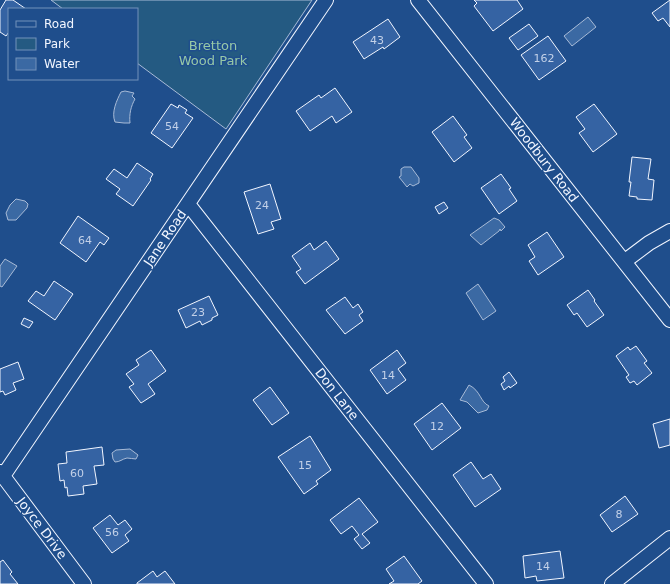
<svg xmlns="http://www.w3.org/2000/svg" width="670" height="584" viewBox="0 0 670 584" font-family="'DejaVu Sans',sans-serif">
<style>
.green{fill:#245a82;stroke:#a8bbd7}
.water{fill:#3b69a3;stroke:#a8bbd7}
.building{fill:#3563a3;stroke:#f2f6ff}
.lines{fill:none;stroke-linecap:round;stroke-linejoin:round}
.street-casing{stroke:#f2f6ff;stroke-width:16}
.street{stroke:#1f4e8c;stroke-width:14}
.labels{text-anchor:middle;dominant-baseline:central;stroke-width:3;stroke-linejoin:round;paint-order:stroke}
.number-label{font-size:11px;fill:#c3d1e8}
.park-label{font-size:13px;fill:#97c8a6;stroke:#1f4e8c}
.street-label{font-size:13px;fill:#f2f6ff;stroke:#1f4e8c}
</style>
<rect width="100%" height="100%" fill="#1f4e8c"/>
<path class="green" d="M51 0H312L226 129 137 63V9H63Z"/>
<path class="water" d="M588 17 596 27 572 46 564 36Z
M125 91 134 93 132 96 135 99C131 106 129 114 130 123H124L115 122C111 112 117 100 121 92Z
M404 167H411L419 178V183L413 186 410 184 407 187 399 177 401 176V169Z
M16 199 25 201 28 204 27 208 16 220H8L6 213 10 205Z
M494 218 499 220 505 227 501 231 500 229 499 231 481 245 470 235Z
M5 259 17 266 2 287 0 286V266Z
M478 284 496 311 483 320 466 293Z
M469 385C481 391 480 402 489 406L487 410 478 413 467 402 460 400Z
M130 449 138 455 136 459C133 459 130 458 127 458 122 459 120 462 115 462L113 459 112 453 116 450Z"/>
<path class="building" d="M6 0H13L26 9H9V32L6 36 0 32V10Z
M474 0H517L523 9 493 31 474 6 477 3Z
M670 0V27L663 18 658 21 652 13Z
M388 19 400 37 384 49 383 47 364 59 353 42Z
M529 24 538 36 518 50 509 38Z
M548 36 566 61 539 80 521 55Z
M335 88 352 112 336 123 332 116 310 131 296 111 319 95 321 98Z
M171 104 178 108 179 105 187 110 185 113 193 118 172 148 151 133Z
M594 104 617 134 593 152 579 133 585 129 576 117Z
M453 116 467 135 464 137 472 148 454 162 432 132Z
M632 157 651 159 648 179 654 180 652 200 637 199V197L629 196 631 182H629Z
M137 163 153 174 150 179 151 180 133 206 116 194 120 189 106 179 114 169 127 178Z
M501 174 511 188 509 189 517 201 499 214 481 188Z
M270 184 281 219 271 222 274 229 258 234 244 192Z
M444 202 448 208 439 214 435 207Z
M78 216 109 238 104 245 100 242 86 262 60 243Z
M547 232 564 257 538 275 529 261 535 257 528 245Z
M326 241 339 259 305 284 296 272 301 269 292 256 310 243 314 250Z
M54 281 73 294 55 320 28 301 36 291 44 296Z
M588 290 595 300 594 301 604 315 587 327 577 313 574 315 567 305Z
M209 296 218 315 212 318V320L202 325 200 321 186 328 178 310Z
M345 297 353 308 358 304 363 312 359 315 363 321 345 334 326 310Z
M24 318 33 322 29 328 21 324Z
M636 346 647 361 644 363 652 373 637 385 634 381 630 383 626 377 629 375 616 356 628 347 630 350Z
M151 350 166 371 148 384 155 394 141 403 129 387 134 384 126 374 139 365 136 360Z
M397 350 406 363 398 369 406 380 387 394 370 370Z
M18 362 24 379 13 383 16 390 5 395 3 391 0 392V369Z
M509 372 517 383 510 388 509 386 504 390 501 384 505 381 503 377Z
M270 387 289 413 272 425 253 400Z
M442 403 461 428 432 450 414 424Z
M670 419V445L659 448 653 424Z
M310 436 331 470 316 481 318 484 304 494 278 457Z
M102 447 104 465 94 466 97 484 83 486 84 494 68 496 67 487 65 488 64 480 60 481 58 464 67 463 66 452Z
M471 462 483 479 491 474 501 489 475 507 453 475Z
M625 496 638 514 612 532 600 515Z
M359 498 378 522 362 534 370 543 362 549 354 539 359 535 352 526 341 534 330 520Z
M110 515 118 525 125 520 132 529 125 535 129 541 112 553 93 528Z
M560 551 564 578 537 581 536 576 525 578 523 556Z
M404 556 422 581 418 584H389L394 581 386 569Z
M3 560 12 572 10 574 18 584H0V562Z
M153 571 157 577 165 571 175 584H137V583Z"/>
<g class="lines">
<g class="street-casing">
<path id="street" d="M418 0 670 320
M188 204 486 584
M625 261 649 243 670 231
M0 472 84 584
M3 476 326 0
M612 584 670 538"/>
</g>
<use href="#street" class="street"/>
</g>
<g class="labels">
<g class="number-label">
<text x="377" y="40">43</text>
<text x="544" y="58">162</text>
<text x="172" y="126">54</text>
<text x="262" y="205">24</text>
<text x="85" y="240">64</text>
<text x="198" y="312">23</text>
<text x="388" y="375">14</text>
<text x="437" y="426">12</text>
<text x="305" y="465">15</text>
<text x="77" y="473">60</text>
<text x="619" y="514">8</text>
<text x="112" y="532">56</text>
<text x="543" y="566">14</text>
</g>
<g class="park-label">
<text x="213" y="45">Bretton<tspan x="213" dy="15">Wood Park</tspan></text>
</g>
<g class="street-label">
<text transform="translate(544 160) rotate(52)">Woodbury Road</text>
<text transform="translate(165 238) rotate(-56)">Jane Road</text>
<text transform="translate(337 394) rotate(52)">Don Lane</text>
<text transform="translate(42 528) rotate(53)">Joyce Drive</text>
</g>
</g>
<rect x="8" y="8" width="130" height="72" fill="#1f4e8c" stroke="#7391ba"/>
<rect x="16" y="21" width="20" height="6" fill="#1f4e8c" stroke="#7391ba"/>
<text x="44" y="28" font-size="12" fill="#f2f6ff">Road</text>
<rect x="16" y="38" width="20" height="12" fill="#245a82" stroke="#7391ba"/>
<text x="44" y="48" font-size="12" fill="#f2f6ff">Park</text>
<rect x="16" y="58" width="20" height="12" fill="#3b69a3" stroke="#7391ba"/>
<text x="44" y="68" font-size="12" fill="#f2f6ff">Water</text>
</svg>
